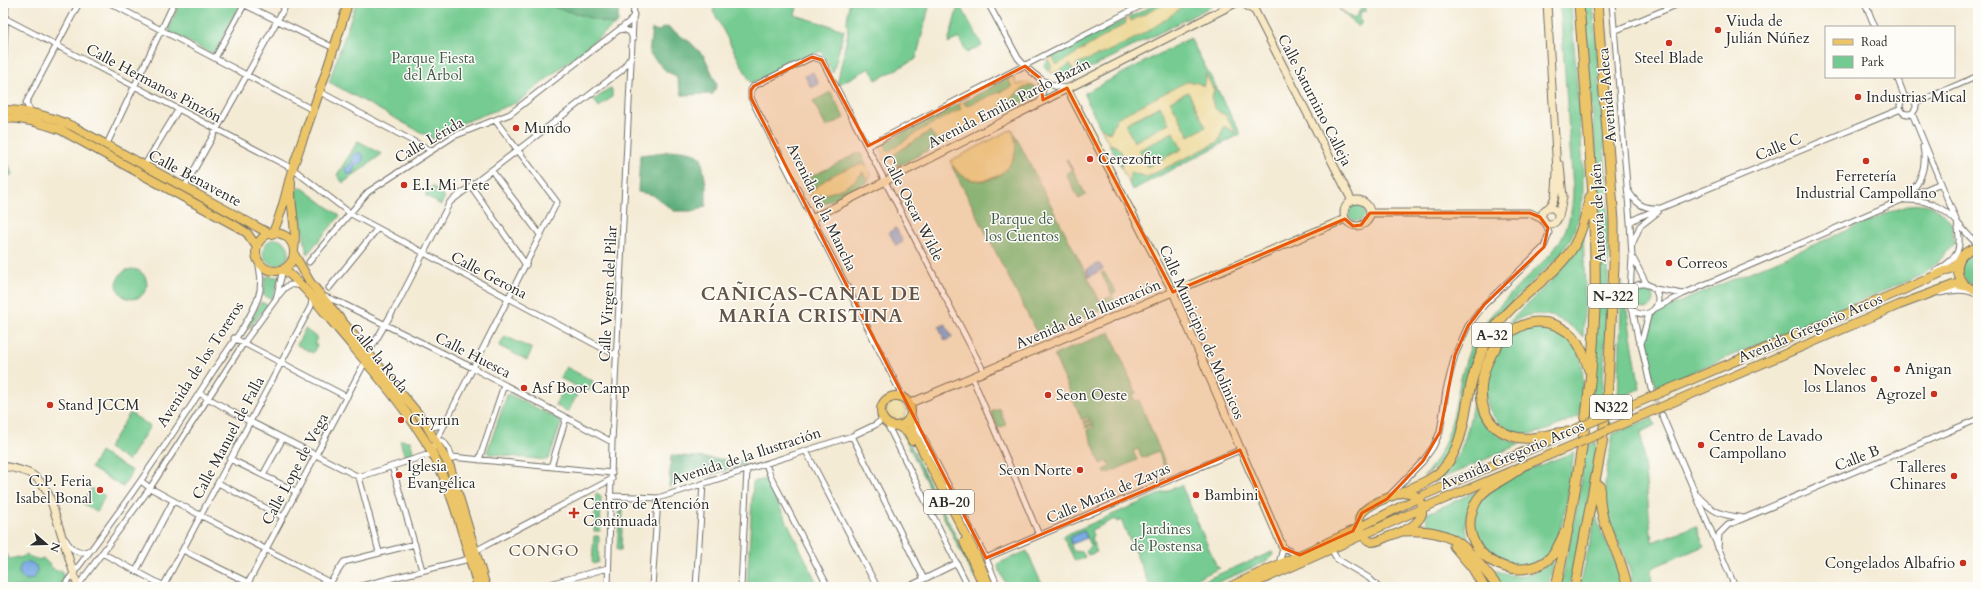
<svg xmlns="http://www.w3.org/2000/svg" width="1981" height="590" viewBox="0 0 1981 590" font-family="Cardo,serif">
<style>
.green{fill:#74cb91;stroke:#507b5e}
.forest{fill:#5faf7b;stroke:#456d53}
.sand{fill:#eeda9e;stroke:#8c8264;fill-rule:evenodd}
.water{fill:#7babe5;stroke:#536b88}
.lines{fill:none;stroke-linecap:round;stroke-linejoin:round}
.street-tunnel{stroke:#ccc5b3;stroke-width:5;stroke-dasharray:5 2.5;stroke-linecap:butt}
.street-casing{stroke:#716e66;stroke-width:7}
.secondary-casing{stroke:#716e66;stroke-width:9}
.primary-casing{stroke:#716e66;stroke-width:10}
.highway-casing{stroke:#716e66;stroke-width:11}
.street{stroke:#fff;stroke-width:5}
.secondary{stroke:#f8e8c3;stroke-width:7}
.primary{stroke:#edc569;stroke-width:8}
.highway{stroke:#edc569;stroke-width:9}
.primary-bridge-casing{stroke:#716e66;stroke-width:10;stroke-linecap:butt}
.primary-bridge{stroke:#edc569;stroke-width:8}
.marked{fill:#e8590c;fill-opacity:0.2;stroke:#e8590c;stroke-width:3;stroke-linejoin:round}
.poi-dot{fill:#c8321e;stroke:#fdfcf7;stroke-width:1.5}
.labels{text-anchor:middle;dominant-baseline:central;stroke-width:3;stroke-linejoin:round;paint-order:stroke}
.shield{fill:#fdfcf7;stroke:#6a6a68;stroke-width:1}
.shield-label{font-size:14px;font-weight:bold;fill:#2b2b2b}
.poi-label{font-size:15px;fill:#2b2b2b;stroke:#fdfcf7;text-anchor:start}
.park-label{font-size:15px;fill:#415b4a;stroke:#fdfcf7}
.street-label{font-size:15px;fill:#2b2b2b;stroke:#fdfcf7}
.neighbourhood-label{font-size:16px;letter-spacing:1px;fill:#645448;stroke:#fdfcf7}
.district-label{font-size:19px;font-weight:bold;letter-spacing:1px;fill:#645448;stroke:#fdfcf7}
</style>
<rect width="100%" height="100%" fill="#fdfcf7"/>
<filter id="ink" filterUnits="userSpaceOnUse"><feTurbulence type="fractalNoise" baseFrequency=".025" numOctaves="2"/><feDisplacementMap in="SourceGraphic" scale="8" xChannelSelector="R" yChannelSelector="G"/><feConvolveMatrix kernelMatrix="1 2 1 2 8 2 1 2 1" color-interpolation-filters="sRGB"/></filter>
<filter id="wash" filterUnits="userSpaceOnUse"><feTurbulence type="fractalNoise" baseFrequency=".012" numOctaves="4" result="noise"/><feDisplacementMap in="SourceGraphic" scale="16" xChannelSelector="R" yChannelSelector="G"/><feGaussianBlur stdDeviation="0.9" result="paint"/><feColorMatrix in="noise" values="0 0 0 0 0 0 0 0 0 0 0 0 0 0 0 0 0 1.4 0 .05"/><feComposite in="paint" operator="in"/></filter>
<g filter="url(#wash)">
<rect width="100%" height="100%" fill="#f4ebd5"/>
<path class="green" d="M180 3H234L239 6 215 52 210 53 170 32 169 27Z
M356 3H619L618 22 518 102 457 125 433 139 329 82Z
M717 3H798L795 15 844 30 833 73 821 51 751 83 713 11Z
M849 3H930L916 59 876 80 870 68 837 85 848 33 847 22Z
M959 3 982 45 967 53 959 38 948 43Z
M1158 3H1213L1210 7 1081 73 1062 78 1047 70 1044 64 1052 56Z
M1560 3H1571L1583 167V198L1578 219 1571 238 1561 254 1506 307 1481 344 1465 386 1460 417 1450 453 1443 462 1423 477C1461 436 1451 390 1473 342 1487 312 1530 277 1553 251 1567 233 1573 213 1573 190Z
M1583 3H1593C1599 81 1607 158 1608 236 1609 293 1605 349 1601 406L1591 411 1599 252 1596 152Z
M1361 4H1365L1366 11 1360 12 1361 24 1358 27 1338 8 1354 19 1363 6Z
M1190 38 1241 134 1132 190 1129 183 1130 172 1147 177 1218 142 1224 126 1235 133 1226 115C1214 112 1210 102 1214 90L1206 76 1204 86 1199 84 1113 126 1110 133 1100 127 1085 97V93Z
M1008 78 1012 87 966 106 964 102Z
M1033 85 1037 91 1034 97 1003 113 1000 106 1025 87Z
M610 88 612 89V97L599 107 594 100Z
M831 92 844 118 826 127 813 101Z
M1188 92 1206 127 1189 136 1170 101Z
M959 104 961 109 922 129 888 152 884 143Z
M1161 106 1169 123 1134 142 1125 124Z
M1012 129 1100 301 1112 296 1115 301 1103 307 1104 309 1039 337 952 166C958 170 962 176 970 179 1000 189 1024 156 1012 129Z
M931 131 940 144 898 166 893 155Z
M1173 132 1182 149 1147 167 1138 150Z
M358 141 382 154 343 183 337 175Z
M1109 144C1121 146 1125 155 1121 167Z
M3 147 12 175 3 178Z
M860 152 866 164C844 167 824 178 809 194L803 181Z
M118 156 236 220 117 157Z
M1067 159 1086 195 1079 199 1066 174 1072 170 1066 160Z
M864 172 868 182 823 204 819 195C837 192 852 186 864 172Z
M300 186 340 216 307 254 296 194V191Z
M432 186 445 197 441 205 425 195Z
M1924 204C1938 207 1947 215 1954 228L1952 230 1954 244 1940 260 1924 274 1657 387C1647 363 1637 331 1659 311L1890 212 1909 205Z
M1349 213a8 8 0 1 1 16 0a8 8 0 1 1-16 0Z
M1583 234 1585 283 1583 337C1568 322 1552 312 1530 315 1522 316 1512 323 1504 327L1553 279 1574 252Z
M263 252a13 13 0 1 1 26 0a13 13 0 1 1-26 0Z
M1978 252V286H1977C1955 280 1956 256 1978 252Z
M117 284a15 15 0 1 1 30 0a15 15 0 1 1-30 0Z
M1104 272 1116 292 1112 295 1101 273Z
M266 276 278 277 279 279 272 299 263 295Z
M1622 281 1640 389 1618 398Z
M1634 299a10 10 0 1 1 20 0a10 10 0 1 1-20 0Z
M261 302 268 305 249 328 248 327Z
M1549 326C1555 329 1566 333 1570 338 1589 360 1582 390 1579 416 1564 422 1547 432 1531 434 1522 435 1515 433 1508 429 1467 407 1488 343 1525 328 1531 325 1542 326 1549 326Z
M305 329 317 338 314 344 317 345 313 353 297 345Z
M1110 332 1136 393 1132 395 1135 401 1139 400 1168 470 1166 471 1158 451 1142 458 1138 449 1133 451 1137 460 1106 474 1104 470 1110 467 1108 461 1101 464 1087 430 1094 427 1093 425 1086 428 1085 426 1092 423 1091 421 1084 424 1083 422 1090 419 1089 417 1082 420 1054 355Z
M505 336 532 349 527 360 499 346Z
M566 367 593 381 588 392 560 378Z
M564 387 577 395 568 412 555 405Z
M1475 389C1479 422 1488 434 1520 444L1434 482C1466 458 1469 426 1475 389Z
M509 394 560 420 561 424 549 458 546 460 489 454 487 452 507 395Z
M999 408 1006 425 998 428 991 412Z
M130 413 150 426 128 461 108 448Z
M1652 418 1655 425 1641 432 1652 542 1696 526 1704 546 1656 566 1651 571 1652 587H1632C1632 557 1608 534 1605 505 1602 486 1610 454 1613 434Z
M902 433 907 438 976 577 974 578Z
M400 440 410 441 414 455 405 458Z
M1597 442C1590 491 1582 539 1569 587H1560L1577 508 1586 447Z
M100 452 132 471 123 487 91 468Z
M1574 452C1571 476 1564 536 1549 554 1541 563 1528 565 1516 569 1509 566 1490 560 1485 555 1470 539 1471 508 1487 493 1511 473 1546 464 1574 452Z
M766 479 819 587H747L753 482Z
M1183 484 1182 487 1217 567 1220 568 1176 587H1150L1121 520 1117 522 1115 519 1091 530 1093 536 1091 538 1097 552 1088 555 1086 551 1091 545 1084 531 1069 538 1073 551 1082 552 1085 557 1075 561 1063 536Z
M91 488 105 496 97 512 82 503Z
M1477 491C1464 513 1462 527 1473 550 1459 536 1447 528 1427 525L1426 514Z
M596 493 601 497 600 531H594Z
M620 509H623L621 550H617Z
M1596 515 1602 534 1616 562 1623 587H1580Z
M594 536H599L598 562 594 564 592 562Z
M3 551 10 559 18 557 20 558 26 555 38 560 43 558 56 571 61 570 64 578 58 587H3Z
M1027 551 1043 587H1007L998 567 999 563Z
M1272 552 1273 554 1268 561 1207 587H1188Z
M1554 561 1548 587H1503L1488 566C1513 581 1530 577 1554 561Z"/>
<path class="forest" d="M539 3H619L618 22 614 25Z
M667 27 690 42 704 56 717 84 713 94 682 95 676 76 666 71 649 53 652 29 659 31 662 28Z
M681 150 692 152 701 157 706 184V206L696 211H674L653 195 638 192 640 155Z
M671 455 744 461V465L669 487Z"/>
<path class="sand" d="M1167 3H1186C1153 32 1117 49 1076 64L1081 73H1075L1070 64 1054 74 1049 71 1052 68 1048 59 1052 56 1057 65 1126 23 1125 20 1130 17 1131 21Z
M1205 73 1214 90C1209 102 1214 112 1226 115L1236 133 1224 126 1218 142 1147 177 1130 172V185L1121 167C1125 155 1121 146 1109 144L1100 127 1110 133 1117 118 1186 82H1195L1204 86 1206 79ZM1188 92 1206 127 1189 136 1170 101ZM1160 106 1169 123 1134 142 1125 124ZM1173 132 1182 149 1147 167 1139 150Z
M1013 76 1017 85 1028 82 1033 85 1025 87 1000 106 1003 113 998 112 995 109 993 111 998 115 946 142 945 136 942 137 943 141 940 144 930 131 893 155 898 166H893L889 158 885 160 882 156 884 154 879 145 884 143 888 152 922 129 961 109 959 104 964 102 966 106 1012 87 1008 78Z
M1012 129C1031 173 970 201 950 161Z
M866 164 871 175 868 182 863 172C852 186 837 192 819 195L823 204 818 207 809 194C824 178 844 167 866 164Z
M895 401 901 402 906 411 904 418 894 422 888 419 885 412 889 403Z"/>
<path class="water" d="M813 72 819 84 811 88 805 76Z
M359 152 363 155V162L355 166 352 174H347L345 169 352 163V156Z
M896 228 903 242 896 246 889 232Z
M1099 263 1103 269 1089 277 1086 270Z
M945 324 952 337 945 341 939 327Z
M1084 531 1087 538 1072 544 1069 538Z
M19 571a9 9 0 1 1 18 0a9 9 0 1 1-18 0Z"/>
</g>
<g filter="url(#ink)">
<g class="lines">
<path class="street-tunnel" d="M1653 394 1660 411"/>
<g class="street-casing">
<path id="street" d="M110 3 313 110
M241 3 334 48
M988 3 1018 58C1029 71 1048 88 1066 88
M1612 3 1630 222 1632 257 1630 292
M1865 3 1875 27
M3 19H6L293 169 351 214 617 356
M619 30 623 29 630 32 633 39
M1614 31 1681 3
M215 58 245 3
M3 77 6 3
M1897 77 1905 98
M1040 78 1043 90 1040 102
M320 92 422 146 431 150
M1900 106a8 8 0 1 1 16 0a8 8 0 1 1-16 0Z
M1916 103 1978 76
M31 112 26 103 79 3
M1912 113 1957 222C1962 250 1960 257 1935 272
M106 146 174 3
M868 146 1146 3
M144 166 178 110
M492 171 541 236
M471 186 526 265
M184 188 287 3
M1628 190C1635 203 1643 209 1658 208
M1908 196C1921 182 1927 166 1923 147
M1905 200C1930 199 1947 209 1962 228 1967 234 1971 239 1978 244
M1630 222 1639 217 1901 109
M1632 245 1640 226 1658 212
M1633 258 1647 285
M309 262 368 192 454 136 510 114 629 22 634 15
M1628 299a15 15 0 1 1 30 0a15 15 0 1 1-30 0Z
M329 288 377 229
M1655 289 1683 294
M1940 293C1954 290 1965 288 1978 295
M279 295C285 287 289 282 300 286
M323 296 341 303 473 368 612 442
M1656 308 1683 294 1941 183
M1633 311 1638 339 1641 344
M1649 313 1641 344 1651 389
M234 338 347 397
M369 352 399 301 450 202 622 70 631 57
M972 377 1039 535
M199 393 245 419 359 477 430 454
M904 399 751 98V90L754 86 812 57 822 60 984 372
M910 412 986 558 998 587
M1662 415 1735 587
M427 422 433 427 445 424
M886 422 967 584 972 587
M852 436 924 579
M435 440 443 441 449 449 452 459
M806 451 877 587
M429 455 557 202 495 120
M452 457 612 473
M230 459 297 492
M479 460 504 385
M766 464 770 475 828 587
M392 466 422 570
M551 467 566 418
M263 475 283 438
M359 477 379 552
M141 481 150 488 196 513 325 580 330 583 331 587
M218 483 283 517
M1697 495C1713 513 1721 515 1744 518
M612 496 658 498 852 436 875 425 883 419
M1389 496 1423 461 1433 447 1440 432 1446 390 1455 355 1468 326 1484 305 1544 247 1549 233 1545 222
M65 539C72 551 79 556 92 549
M1718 548 1719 534 1728 525 1978 419
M1331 549 1337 559 1369 578 1378 587
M183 550 249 583
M475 551 612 479
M102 553 166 587
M986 558 1240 450
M1279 564 1283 548 1299 555
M136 571 173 501
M388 579 390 587
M330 583 344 562 415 544
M63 587C116 518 166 446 212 373 227 350 249 323 258 298 263 284 260 270 257 256
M77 587 150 488 243 344 276 299 283 269
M163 587 311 306 312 299
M246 587 365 362
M357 587 469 559
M539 587 608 568
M608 587 612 442 634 3
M652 587 658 498
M696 587 703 484
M741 587 747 470
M908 587 957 563"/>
</g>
<g class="secondary-casing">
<path id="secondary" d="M1243 3 1255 11
M1254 3 1255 11 1352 201
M1547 3 1557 171C1556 183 1558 200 1548 208
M1067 88 1173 292 1283 548
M1344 213a13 13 0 1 1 26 0a13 13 0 1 1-26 0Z
M1542 216a8 8 0 1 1 16 0a8 8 0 1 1-16 0Z
M1370 213H1530L1544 220
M1559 216 1563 197 1560 165
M813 218 1236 3
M908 404 1345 219
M3 466C27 471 37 472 49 495L78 587"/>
</g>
<g class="primary-casing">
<path id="primary" d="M3 110C28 110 49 116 72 126L270 234
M3 118C24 118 41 123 61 130L236 226 247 233 257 247
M291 182C289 206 298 227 294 250
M256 252a19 19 0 1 1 38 0a19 19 0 1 1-38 0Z
M272 234C283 213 286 190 293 167 312 113 332 58 348 3
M1978 248C1951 250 1951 288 1978 290
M294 254 310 282 424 421 450 467 486 587
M283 269C307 287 325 314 344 336 375 373 408 410 432 452 453 492 465 543 478 587
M1667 390 1910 287 1954 267 1959 260
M881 411a15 15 0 1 1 30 0a15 15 0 1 1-30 0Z
M1673 402 1899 305 1956 284 1968 287
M909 418 912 430 976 555 990 587
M898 426 908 433 912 441
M1404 492C1412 493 1418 495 1421 502 1429 523 1402 532 1387 537 1383 539 1377 542 1372 542 1362 540 1356 522 1361 514 1370 502 1391 497 1404 492Z
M964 542 984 587
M1229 587 1348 533 1424 495 1563 435
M1246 587 1423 508 1571 446"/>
</g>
<g class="highway-casing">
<path id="highway" d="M1569 432C1550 432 1532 443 1512 436 1449 416 1493 303 1555 325 1576 333 1583 350 1589 370
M1521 467C1507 480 1484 485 1475 504 1451 552 1517 590 1552 556 1557 550 1561 540 1565 532
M1600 486C1596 524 1622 551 1627 587
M1404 492C1418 485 1433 480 1443 469 1463 446 1464 417 1470 389 1475 365 1485 342 1499 322 1521 293 1557 276 1575 244 1583 230 1586 212 1590 197
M1404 531C1457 528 1467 549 1498 587
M1454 546 1472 567 1484 587
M1556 587C1576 495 1592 402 1595 308 1597 207 1586 104 1579 3
M1575 587 1602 444 1607 400 1614 266V221L1597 3"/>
</g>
<use href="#street" class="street"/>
<use href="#secondary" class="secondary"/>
<use href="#primary" class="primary"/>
<use href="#highway" class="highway"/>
<g class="primary-bridge-casing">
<path id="primary-bridge" d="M1573 430 1667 390
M1571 446 1673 402"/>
</g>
<use href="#primary-bridge" class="primary-bridge"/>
</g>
</g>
<path class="marked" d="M812 57 822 60 868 146 1025 66 1040 78 1043 100 1067 88 1173 292 1345 219 1353 226 1361 225 1370 213H1530L1540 217 1548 228 1544 247 1484 305 1468 326 1455 355 1440 432 1423 461 1387 499 1362 513 1353 531 1300 555 1283 548 1240 450 986 558 751 98V90L754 86Z"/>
<g class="poi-dot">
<circle cx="1718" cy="30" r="4"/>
<circle cx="1669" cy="43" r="4"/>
<circle cx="1858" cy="97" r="4"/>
<circle cx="516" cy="128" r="4"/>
<circle cx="1090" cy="159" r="4"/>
<circle cx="1866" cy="161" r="4"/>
<circle cx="404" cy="185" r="4"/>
<circle cx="1669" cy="263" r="4"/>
<circle cx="1897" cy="369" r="4"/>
<circle cx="1874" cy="379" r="4"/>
<circle cx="524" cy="388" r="4"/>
<circle cx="1934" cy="394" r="4"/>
<circle cx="1048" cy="395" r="4"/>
<circle cx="50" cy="405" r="4"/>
<circle cx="401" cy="420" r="4"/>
<circle cx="1701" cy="445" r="4"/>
<circle cx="1080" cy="470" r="4"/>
<circle cx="399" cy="475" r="4"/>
<circle cx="1954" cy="476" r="4"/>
<circle cx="100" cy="490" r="4"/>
<circle cx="1196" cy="495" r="4"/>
<path d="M572 507h4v4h4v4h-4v4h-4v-4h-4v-4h4z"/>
<circle cx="1963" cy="563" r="4"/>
</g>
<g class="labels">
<g class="shield">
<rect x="1588" y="284" width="50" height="24" rx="3"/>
<rect x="1472" y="323" width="40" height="24" rx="3"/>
<rect x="1590" y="395" width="42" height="24" rx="3"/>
<rect x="924" y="490" width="50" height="24" rx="3"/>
</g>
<g class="shield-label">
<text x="1613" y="296">N-322</text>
<text x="1492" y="335">A-32</text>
<text x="1611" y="407">N322</text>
<text x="949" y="502">AB-20</text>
</g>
<g class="poi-label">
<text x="1726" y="21">Viuda de<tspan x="1726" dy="17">Julián Núñez</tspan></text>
<text x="1669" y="58" text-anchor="middle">Steel Blade</text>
<text x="1866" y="97">Industrias Mical</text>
<text x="524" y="128">Mundo</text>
<text x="1098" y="159">Cerezofitt</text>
<text x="1866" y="176" text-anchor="middle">Ferretería<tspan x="1866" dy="17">Industrial Campollano</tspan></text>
<text x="412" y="185">E.I. Mi Tete</text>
<text x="1677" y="263">Correos</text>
<text x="1905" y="369">Anigan</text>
<text x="1866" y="370" text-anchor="end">Novelec<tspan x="1866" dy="17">los Llanos</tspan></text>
<text x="532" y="388">Asf Boot Camp</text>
<text x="1926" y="394" text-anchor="end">Agrozel</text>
<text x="1056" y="395">Seon Oeste</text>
<text x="58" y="405">Stand JCCM</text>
<text x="409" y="420">Cityrun</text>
<text x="1709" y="436">Centro de Lavado<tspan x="1709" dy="17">Campollano</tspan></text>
<text x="407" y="466">Iglesia<tspan x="407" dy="17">Evangélica</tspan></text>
<text x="1946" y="467" text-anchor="end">Talleres<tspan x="1946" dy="17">Chinares</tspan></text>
<text x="1072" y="470" text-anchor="end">Seon Norte</text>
<text x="92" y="481" text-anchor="end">C.P. Feria<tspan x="92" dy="17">Isabel Bonal</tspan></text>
<text x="1204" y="495">Bambini</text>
<text x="583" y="504">Centro de Atención<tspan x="583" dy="17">Continuada</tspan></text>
<text x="1955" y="563" text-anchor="end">Congelados Albafrio</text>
</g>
<g class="park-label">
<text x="433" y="58">Parque Fiesta<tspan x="433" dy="17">del Árbol</tspan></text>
<text x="1022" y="219">Parque de<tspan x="1022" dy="17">los Cuentos</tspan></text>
<text x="1166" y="529">Jardines<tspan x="1166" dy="17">de Postensa</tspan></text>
</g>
<g class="street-label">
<text transform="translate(154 83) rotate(28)">Calle Hermanos Pinzón</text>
<text transform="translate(1607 95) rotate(-95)">Avenida Adeca</text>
<text transform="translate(1315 100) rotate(63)">Calle Saturnino Calleja</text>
<text transform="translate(1009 103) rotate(-27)">Avenida Emilia Pardo Bazán</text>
<text transform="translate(429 140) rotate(-30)">Calle Lérida</text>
<text transform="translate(1778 147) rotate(-23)">Calle C</text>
<text transform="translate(195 178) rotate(28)">Calle Benavente</text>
<text transform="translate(822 207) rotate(64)">Avenida de la Mancha</text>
<text transform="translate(913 208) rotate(63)">Calle Oscar Wilde</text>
<text transform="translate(1598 213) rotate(-93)">Autovía de Jaén</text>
<text transform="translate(489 275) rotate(28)">Calle Gerona</text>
<text transform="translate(608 294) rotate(-87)">Calle Virgen del Pilar</text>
<text transform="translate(1088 314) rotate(-23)">Avenida de la Ilustración</text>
<text transform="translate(1810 328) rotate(-23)">Avenida Gregorio Arcos</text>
<text transform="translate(1202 332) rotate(66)">Calle Municipio de Molinicos</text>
<text transform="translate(473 355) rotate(27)">Calle Huesca</text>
<text transform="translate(379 358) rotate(51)">Calle la Roda</text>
<text transform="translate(200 364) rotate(-57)">Avenida de los Toreros</text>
<text transform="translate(228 438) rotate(-62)">Calle Manuel de Falla</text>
<text transform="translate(1512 455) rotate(-23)">Avenida Gregorio Arcos</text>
<text transform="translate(746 456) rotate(-18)">Avenida de la Ilustración</text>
<text transform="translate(1857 458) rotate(-22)">Calle B</text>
<text transform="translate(295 469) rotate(-62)">Calle Lope de Vega</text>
<text transform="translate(1108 493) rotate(-23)">Calle María de Zayas</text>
</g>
<g class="neighbourhood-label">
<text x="544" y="551">CONGO</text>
</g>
<g class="district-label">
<text x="811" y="294">CAÑICAS-CANAL DE<tspan x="811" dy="22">MARÍA CRISTINA</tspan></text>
</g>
</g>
<rect width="1981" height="590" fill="none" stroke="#fdfcf7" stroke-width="16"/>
<rect x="1825" y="26" width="130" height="52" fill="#fdfcf7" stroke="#a9a8a5"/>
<rect x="1833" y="39" width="20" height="6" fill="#edc569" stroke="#a9a8a5"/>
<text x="1861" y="46" font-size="12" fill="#2b2b2b">Road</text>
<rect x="1833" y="56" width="20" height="12" fill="#74cb91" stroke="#a9a8a5"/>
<text x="1861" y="66" font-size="12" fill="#2b2b2b">Park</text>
<g transform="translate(46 544) rotate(110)" stroke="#fdfcf7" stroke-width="3" paint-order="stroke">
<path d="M0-3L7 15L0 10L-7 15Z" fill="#2b2b2b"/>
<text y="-6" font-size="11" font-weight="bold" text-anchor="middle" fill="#2b2b2b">N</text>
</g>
</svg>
